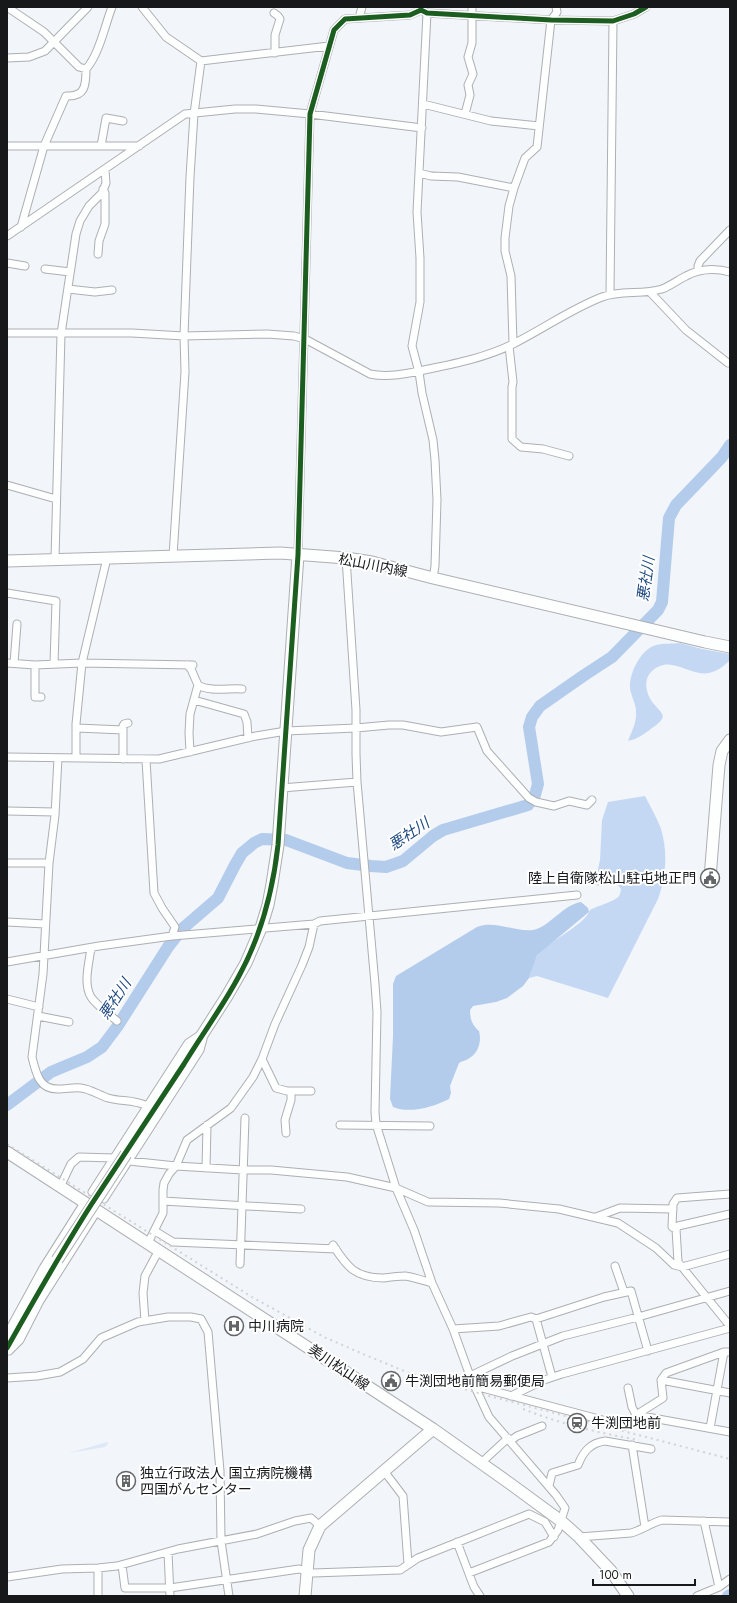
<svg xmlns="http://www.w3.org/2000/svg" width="737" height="1603" viewBox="0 0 737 1603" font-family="Jost,'Noto Sans JP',sans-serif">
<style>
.green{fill:#dde9f9}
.forest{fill:#c4d8f4}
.water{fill:#b3ccec}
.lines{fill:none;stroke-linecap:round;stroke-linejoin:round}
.river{stroke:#b3ccec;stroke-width:12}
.street-casing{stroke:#adafb2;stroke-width:9}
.secondary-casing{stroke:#adafb2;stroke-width:13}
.street{stroke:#fdfefe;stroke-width:7}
.secondary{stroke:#fdfefe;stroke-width:11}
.rail{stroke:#d2d3d4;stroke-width:2;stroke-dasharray:2 4;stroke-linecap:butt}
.secondary-bridge-casing{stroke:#adafb2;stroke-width:13;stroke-linecap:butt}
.secondary-bridge{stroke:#fdfefe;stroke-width:11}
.cycleway-casing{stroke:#fff;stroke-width:8}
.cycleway{stroke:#1b5e20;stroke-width:5}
.labels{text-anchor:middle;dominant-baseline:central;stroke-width:4;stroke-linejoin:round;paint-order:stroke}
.street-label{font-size:14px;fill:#16181a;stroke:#fff}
.poi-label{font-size:14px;fill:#16181a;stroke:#fff;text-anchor:start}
.water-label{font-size:15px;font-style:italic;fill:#1c477e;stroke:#fff}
</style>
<rect width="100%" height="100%" fill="#f2f5f9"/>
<path class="green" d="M107 1442 108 1444 105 1447 69 1453Z"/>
<path class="forest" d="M680 643 702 649 730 654V660C724 666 718 671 709 673 689 677 670 653 651 672 643 680 646 694 653 703 663 715 669 716 652 728 644 734 638 739 628 741 632 731 637 722 636 711 636 704 631 696 630 688 629 673 641 649 656 645 663 643 673 644 680 643Z
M645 796C650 806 658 820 661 829 668 852 666 877 658 899L608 998 537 976 529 978C532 971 533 960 538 954 549 941 585 925 590 910 597 906 616 901 619 896 620 895 621 890 621 889L615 881 606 879 598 886 595 884 600 860 602 820 608 802Z"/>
<path class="water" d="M581 902 588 908 589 912 537 955 529 978 523 986 507 998 496 1002 473 1006 470 1010C470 1019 472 1025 479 1031 482 1042 478 1054 468 1059 465 1061 462 1061 459 1063L450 1086 451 1093 449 1099C434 1107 409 1114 393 1107L390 1099 393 1036V984L396 976 477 927C495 920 514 932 533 930 550 927 562 905 581 902Z"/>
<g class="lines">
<path class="river" d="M7 1105 51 1072 87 1057 102 1047 117 1027 168 947 182 929 218 898 235 865 242 853 254 843 262 839 286 840 347 863 371 866 386 867 403 861 433 836 443 830 528 805 535 795 538 784 529 727 532 717 540 706 583 676 612 657 658 610 662 602 669 518 676 505 722 457 730 445
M728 1596 730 1595"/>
<g class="street-casing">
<path id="street" d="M7 7 44 32 79 67 86 69
M142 7 166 37 201 61 329 46
M274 13 278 16 280 19 275 35V53
M427 13 417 212 420 258V302L412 346 419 372 422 393 433 440 435 460 437 500 435 566 433 578
M359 18 362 7
M7 58 29 57 45 51 88 7
M423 104 491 121 539 126
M465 114 470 95 468 85 473 74 468 57 472 43V7
M7 146H139
M101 146 106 118 123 121
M419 173 431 176 458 177 514 188
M21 227 44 146 66 96C85 97 86 86 86 69 99 55 105 25 112 7
M7 236 185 114 235 109H256L310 114 422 128
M98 254 99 241 105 224V193L103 189
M7 263 25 266
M45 269 70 272
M698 271V266L700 261 730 230
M68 289 95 292 112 290
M650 292 686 330 728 363
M610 294 613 21
M7 333H132L184 336 267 334 294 336 305 339 370 374C389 378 410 373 429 369 458 363 487 357 513 344 543 329 571 309 602 297 621 290 642 295 662 289 670 286 678 280 686 276 699 269 715 268 730 272
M513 344 511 276 505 251V238L509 206 514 188 525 158 537 147 551 20 557 12 556 7
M509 346 513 382 512 387V439L521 447 543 449 569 456
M7 485 56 499
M298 555 310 114 334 30 345 19 410 15 421 10 427 13 551 20 613 21 634 14 646 7
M173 556 185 372 184 336 190 177 194 114 201 61
M346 558 356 710V754L357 782 375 984 377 1012 375 1112 376 1124 396 1188 414 1230 432 1283 453 1329 470 1376 489 1417 556 1495 565 1508 558 1530 549 1542 469 1573
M55 559 61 334 76 234 80 221 89 206 102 193 106 183 105 170
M7 593 56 601 54 664
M7 663 35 665 82 663 193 665
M14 663 17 624
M35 665V697H41
M187 665 191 669 198 685 190 714 189 733 190 752
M198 685C209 692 229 688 242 689
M194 700 244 714 247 722 248 738
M77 728 123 730
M7 757 159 759 256 736 286 731 356 728 389 725H403L441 732 477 727 487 751 529 798 536 802 554 806 569 801 587 805 592 800
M58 758 55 815 49 863 43 974 32 1057C36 1073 39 1090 59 1089 66 1089 74 1087 81 1088 90 1089 99 1095 108 1098 122 1102 133 1099 147 1106
M76 758V724L82 663 107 558
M123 759V726L124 724 128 723
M146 760 154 893 162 908 175 927 172 936
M281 788 357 782
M7 811 55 812
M7 863H49
M7 922 45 924
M91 948C89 963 83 984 91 997 97 1006 109 1014 117 1021
M7 962 99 946 172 936 314 924 320 921 577 895
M7 999 39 1007
M38 1016 69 1022
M262 1059 276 1088 287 1091H311
M340 1125 430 1126
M286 1133 285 1120 291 1100V1091
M206 1168 207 1125
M60 1187 71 1164 79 1157 114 1158 129 1161 176 1166 243 1170H271L347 1177 396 1188 428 1202 499 1203 559 1209 618 1223 656 1248 674 1265 682 1267 730 1254
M92 1192 188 1043 200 1035
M730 1194 677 1198 673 1204 672 1227 676 1229 678 1262 730 1326
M104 1199 200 1050 203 1039
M163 1201 301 1209
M596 1217 620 1208 673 1209
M676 1229 678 1226 730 1214
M155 1231 173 1242 336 1249
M148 1243 163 1213V1190L164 1183 169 1174 176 1166 187 1140 231 1108 253 1077 262 1059 275 1024 302 965 309 947 314 924
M333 1245C347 1267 355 1278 384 1278 391 1277 398 1276 405 1276 414 1277 424 1281 432 1283
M240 1264 245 1118
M615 1266 624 1292
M145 1321 143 1293 145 1276 159 1250
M453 1329 499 1326 531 1317 536 1319
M7 1334 43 1268 84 1203
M9 1351 20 1340 40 1301 97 1211
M470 1376 512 1356 563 1336 638 1317 730 1291
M552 1377 536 1319 604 1297 631 1291 648 1351
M7 1378 37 1376 60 1372 83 1359 101 1338 138 1322 168 1317H191L201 1319 208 1332 220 1471 221 1541 229 1596
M661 1380 730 1393
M475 1386 625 1426 636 1415 663 1398 661 1380 666 1373 724 1352H730
M628 1388 632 1407 636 1415 730 1432
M511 1396 544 1380 562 1374 730 1328
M710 1428 724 1352
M510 1441 517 1436 542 1426
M632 1445 645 1527
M481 1463 508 1438
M384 1471 403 1496 408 1564
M549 1486 552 1473 578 1465C583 1452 590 1443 605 1441L651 1449
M704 1521 719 1587
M579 1537 631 1533C642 1530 651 1523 662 1520L730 1522
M457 1542 474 1587 480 1596
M168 1552 170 1596
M122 1565 125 1588H170L299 1569 313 1573 400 1570 418 1558 529 1514 545 1522 554 1537
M98 1568V1596
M7 1577 62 1569 98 1568 117 1566 178 1549 257 1534 295 1521 311 1518 320 1526
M697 1596 719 1587 730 1579"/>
</g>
<g class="secondary-casing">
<path id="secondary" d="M7 561 280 553 346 558 372 562 433 578 705 642 730 647
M710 878 719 765 722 751 730 740
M7 1152 338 1367 433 1429 512 1485 561 1521 579 1537 611 1571 628 1596
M126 1154 227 996 246 963 261 928 268 905 272 884 278 845 298 555
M7 1348 57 1260
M305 1596 309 1550 320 1526 433 1429"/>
</g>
<use href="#street" class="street"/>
<use href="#secondary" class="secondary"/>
<path class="rail" d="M7 1144 252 1297 324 1337 363 1354 409 1373 478 1393 730 1459
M523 1409C561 1424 599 1433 639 1440"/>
<g class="secondary-bridge-casing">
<path id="secondary-bridge" d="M57 1260 126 1154"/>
</g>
<use href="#secondary-bridge" class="secondary-bridge"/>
<g class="cycleway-casing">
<path id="cycleway" d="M7 1348C34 1300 61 1252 91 1205 122 1158 153 1111 184 1064 202 1034 224 1005 240 974 262 933 273 890 278 845L298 555 310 114 334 30 345 19 410 15 421 10 427 13 551 20 613 21 634 14 646 7"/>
</g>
<use href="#cycleway" class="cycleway"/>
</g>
<defs>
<g id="civic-ring" transform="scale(1)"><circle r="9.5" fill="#fff" stroke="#636568" stroke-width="1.5"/><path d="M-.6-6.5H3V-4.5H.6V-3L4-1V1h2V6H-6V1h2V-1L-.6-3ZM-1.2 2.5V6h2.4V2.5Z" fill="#636568"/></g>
<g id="hospital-ring" transform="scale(1)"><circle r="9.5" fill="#fff" stroke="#636568" stroke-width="1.5"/><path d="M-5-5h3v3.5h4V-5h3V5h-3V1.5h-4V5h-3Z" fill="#636568"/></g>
<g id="station-ring" transform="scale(1)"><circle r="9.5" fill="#fff" stroke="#636568" stroke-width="1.5"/><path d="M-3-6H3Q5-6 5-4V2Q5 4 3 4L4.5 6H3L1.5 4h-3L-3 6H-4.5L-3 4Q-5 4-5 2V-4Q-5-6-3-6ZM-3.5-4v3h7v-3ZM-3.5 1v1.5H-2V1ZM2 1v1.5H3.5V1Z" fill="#636568"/></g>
<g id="building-ring" transform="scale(1)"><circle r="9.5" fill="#fff" stroke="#636568" stroke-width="1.5"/><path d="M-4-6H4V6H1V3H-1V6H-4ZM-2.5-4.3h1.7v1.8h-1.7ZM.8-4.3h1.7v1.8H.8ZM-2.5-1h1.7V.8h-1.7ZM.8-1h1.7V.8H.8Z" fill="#636568"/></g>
</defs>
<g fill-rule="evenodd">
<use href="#civic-ring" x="710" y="878"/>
<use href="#hospital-ring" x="234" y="1326"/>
<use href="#civic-ring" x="391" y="1381"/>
<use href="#station-ring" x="577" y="1423"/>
<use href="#building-ring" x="126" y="1481"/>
</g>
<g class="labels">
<g class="street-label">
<text transform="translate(373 565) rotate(11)">松山川内線</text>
<text transform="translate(339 1367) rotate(34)">美川松山線</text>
</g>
<g class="poi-label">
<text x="696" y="878" text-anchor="end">陸上自衛隊松山駐屯地正門</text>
<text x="248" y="1326">中川病院</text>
<text x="405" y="1381">牛渕団地前簡易郵便局</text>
<text x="591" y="1423">牛渕団地前</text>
<text x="140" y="1473">独立行政法人 国立病院機構<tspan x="140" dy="16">四国がんセンター</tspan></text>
</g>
<g class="water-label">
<text transform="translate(646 579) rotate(-82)">悪社川</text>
<text transform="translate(409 834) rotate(-34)">悪社川</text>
<text transform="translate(115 999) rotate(-57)">悪社川</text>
</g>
</g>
<rect width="737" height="1603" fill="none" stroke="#16181a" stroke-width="16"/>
<path d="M593 1579v6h102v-6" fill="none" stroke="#16181a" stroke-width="2"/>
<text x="599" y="1579" font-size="12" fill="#16181a" stroke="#ffffff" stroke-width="3" paint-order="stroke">100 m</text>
</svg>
